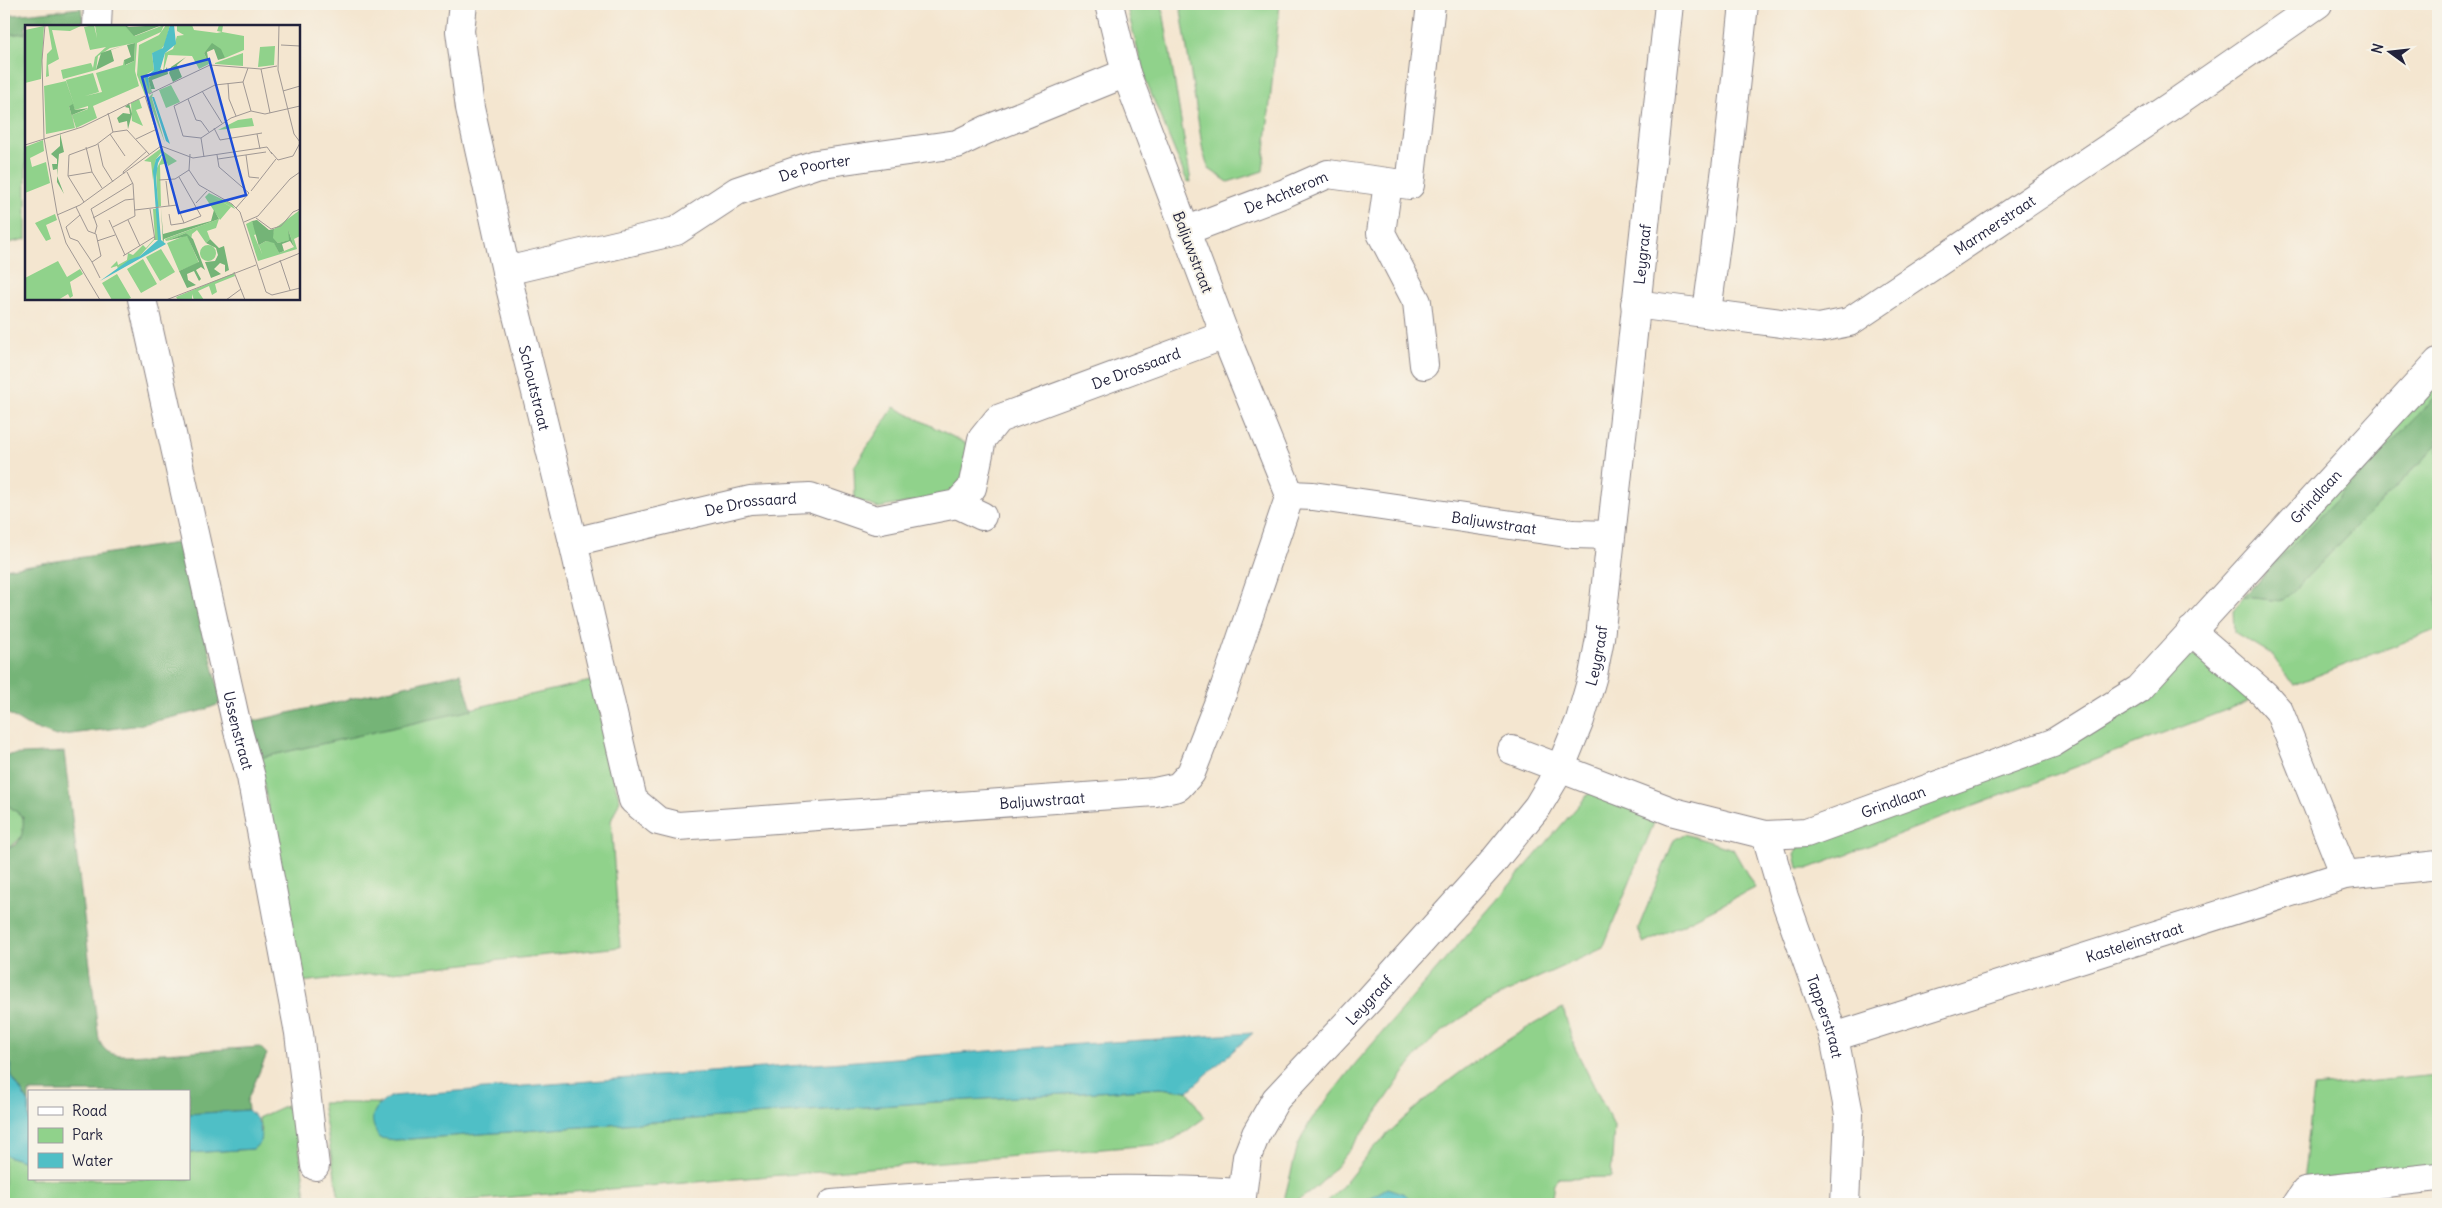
<svg xmlns="http://www.w3.org/2000/svg" width="2442" height="1208" viewBox="0 0 2442 1208" font-family="Delius,sans-serif">
<style>
.green{fill:#90d28b;stroke:#597a63}
.forest{fill:#74b477;stroke:#4b6b59}
.water{fill:#50bfc6;stroke:#397080}
.lines{fill:none;stroke-linecap:round;stroke-linejoin:round}
.minor-casing{stroke:#8b8486;stroke-width:30}
.tertiary-casing{stroke:#8b8486;stroke-width:30}
.minor{stroke:#fff;stroke-width:28}
.tertiary{stroke:#fff;stroke-width:28}
.labels{text-anchor:middle;dominant-baseline:central;stroke-width:4;stroke-linejoin:round;paint-order:stroke}
.street-label{font-size:15px;fill:#22223b;stroke:#f7f3e8}
.inset-road{fill:none;stroke:#a09894;stroke-width:1}
.view{fill:#1d4ed8;fill-opacity:0.15;stroke:#1d4ed8;stroke-width:2.5}
.inset-edge{fill:none;stroke:#22223b;stroke-width:2.5}
</style>
<rect width="100%" height="100%" fill="#f7f3e8"/>
<filter id="ink" filterUnits="userSpaceOnUse"><feTurbulence type="fractalNoise" baseFrequency=".02" numOctaves="2"/><feDisplacementMap in="SourceGraphic" scale="10" xChannelSelector="R" yChannelSelector="G"/><feConvolveMatrix kernelMatrix="1 2 1 2 8 2 1 2 1" color-interpolation-filters="sRGB"/></filter>
<filter id="wash" filterUnits="userSpaceOnUse"><feTurbulence type="fractalNoise" baseFrequency=".0096" numOctaves="4" result="noise"/><feDisplacementMap in="SourceGraphic" scale="20" xChannelSelector="R" yChannelSelector="G"/><feGaussianBlur stdDeviation="1.12" result="paint"/><feColorMatrix in="noise" values="0 0 0 0 0 0 0 0 0 0 0 0 0 0 0 0 0 1.4 0 .05"/><feComposite in="paint" operator="in"/></filter>
<g filter="url(#wash)">
<rect width="100%" height="100%" fill="#f4e6d0"/>
<path class="green" d="M1126 4H1162L1191 182 1187 181 1145 79Z
M1180 4H1280L1263 171 1228 182 1209 169 1203 152Z
M26 33V239L4 244V35Z
M2438 370V394L2244 597 2283 601 2438 444V629L2293 685 2272 655 2234 632 2233 610Z
M894 407 969 445 964 480 952 495 878 508 855 499 854 467Z
M2189 655 2211 661 2255 699 1810 868H1798L1795 854 1801 841 2109 711Z
M595 680 608 763 620 800 611 821 620 947 301 982 259 758Z
M1591 791 1658 813 1603 948C1549 974 1463 1006 1422 1050 1392 1082 1327 1204 1283 1204L1298 1145 1311 1120 1355 1064Z
M4 802 23 817C25 834 22 840 7 848H4Z
M1684 834 1733 849 1755 888 1644 944 1638 929 1674 840Z
M1563 1008 1574 1046 1614 1126 1611 1177 1559 1178 1554 1183 1551 1204H1415L1368 1198 1366 1204H1324C1343 1189 1356 1168 1372 1150 1427 1092 1493 1045 1563 1008Z
M2437 1075 2438 1167 2303 1182 2314 1087Z
M1160 1088 1188 1091 1204 1118 1181 1135 1164 1144 426 1204H340L322 1103H380L378 1104 395 1140 936 1102Z
M293 1102 307 1204H4V1152L7 1156 29 1163V1179H189V1153L253 1149 262 1130 258 1118Z"/>
<path class="forest" d="M81 8 84 26H26V33L4 35V16Z
M2438 394V444L2283 601 2243 597Z
M183 542 222 703 201 711 133 726 56 736 26 725 4 711V569Z
M461 673 472 710 259 758 250 722Z
M64 752 99 1040C106 1056 115 1055 130 1055L260 1047 267 1054 247 1101 248 1110 189 1114V1092H29V1103L12 1077 4 1028V848C22 848 24 831 23 817L4 802V755Z"/>
<path class="water" d="M4 1028 12 1077 29 1103V1163L7 1156 4 1152Z
M1253 1033 1188 1091 1160 1088 936 1102 395 1140 380 1138C366 1118 373 1107 392 1096L1081 1044Z
M248 1110C260 1120 262 1128 260 1143L253 1149 189 1153V1114Z
M1387 1188 1405 1194 1415 1204H1366L1368 1199Z"/>
</g>
<g filter="url(#ink)">
<g class="lines">
<g class="minor-casing">
<g id="minor">
<path id="s1" d="M463 4 460 31 470 108 506 271 573 542 633 800 658 821 678 826 1155 792 1178 787 1191 773 1225 686 1290 495 1225 335 1126 73 1109 4"/>
<path d="M97 26 98 4"/>
<path d="M1388 183 1381 233 1417 302 1424 365"/>
<path id="s2" d="M1185 231 1285 193 1328 174 1410 185 1431 4"/>
<path id="s3" d="M506 271 676 231 737 191 816 164 957 144 986 130 1126 73"/>
<path id="s4" d="M142 299 238 731 251 777 299 1033 315 1166"/>
<path id="s5" d="M1635 304 1819 328 1849 322 2171 106 2318 4"/>
<path d="M1707 312 1728 153 1744 4"/>
<path id="s6" d="M1290 495 1313 496 1573 534 1610 535"/>
<path d="M957 504 982 516"/>
<path id="s7" d="M573 542 750 500 810 497 876 520 957 504 972 488 982 439 998 419 1225 335"/>
<path d="M2191 631 2264 694 2279 711 2345 875"/>
<path id="s8" d="M1512 750 1674 812 1766 835 1806 833 2053 743 2139 689 2438 362"/>
<path id="s9" d="M1766 835 1784 897 1834 1037 1849 1114 1845 1204"/>
<path id="s10" d="M1834 1037 2345 875 2438 865"/>
<path d="M832 1204C968 1193 1106 1185 1241 1193"/>
<path d="M2297 1204 2305 1192 2438 1177"/>
</g>
</g>
<g class="tertiary-casing">
<g id="tertiary">
<path id="s11" d="M1241 1204 1247 1157 1256 1134 1276 1099 1368 1001 1491 864 1538 806 1560 769 1580 720 1593 675 1600 638 1669 4"/>
</g>
</g>
<use href="#minor" class="minor"/>
<use href="#tertiary" class="tertiary"/>
</g>
</g>
<g class="labels">
<g class="street-label">
<text stroke="none"><textPath href="#s3" startOffset="329">De Poorter</textPath></text>
<text stroke="none"><textPath href="#s2" startOffset="108">De Achterom</textPath></text>
<text stroke="none"><textPath href="#s5" startOffset="391">Marmerstraat</textPath></text>
<text transform="translate(1193 252) rotate(69)">Baljuwstraat</text>
<text stroke="none"><textPath href="#s11" startOffset="1072">Leygraaf</textPath></text>
<text stroke="none"><textPath href="#s7" startOffset="639">De Drossaard</textPath></text>
<text stroke="none"><textPath href="#s1" startOffset="392">Schoutstraat</textPath></text>
<text stroke="none"><textPath href="#s8" startOffset="934">Grindlaan</textPath></text>
<text stroke="none"><textPath href="#s7" startOffset="182">De Drossaard</textPath></text>
<text stroke="none"><textPath href="#s6" startOffset="206">Baljuwstraat</textPath></text>
<text stroke="none"><textPath href="#s11" startOffset="668">Leygraaf</textPath></text>
<text stroke="none"><textPath href="#s4" startOffset="442">Ussenstraat</textPath></text>
<text stroke="none"><textPath href="#s1" startOffset="1234">Baljuwstraat</textPath></text>
<text stroke="none"><textPath href="#s8" startOffset="401">Grindlaan</textPath></text>
<text stroke="none"><textPath href="#s10" startOffset="315">Kasteleinstraat</textPath></text>
<text stroke="none"><textPath href="#s11" startOffset="248">Leygraaf</textPath></text>
<text stroke="none"><textPath href="#s9" startOffset="191">Tapperstraat</textPath></text>
</g>
</g>
<g transform="translate(25 25)">
<rect width="275" height="275" fill="#f4e6d0"/>
<path d="M23 0H58L45 6 27 5 34 34 23 40 24 51 21 52 22 29 27 24ZM69 0 72 13 70 0H99L110 11 139 0 136 7 112 18 110 46 114 61 68 81 72 93 51 103 47 90 63 84V81L50 85 48 80 44 81 50 103 21 109 19 61 41 56 49 80 41 55 68 48 74 67 60 71 77 67 71 48 98 40 99 35 101 40 109 36 110 18 85 23 73 31 71 45 38 54 36 45 66 38 68 43 70 32 81 22 65 25 59 2ZM141 0H145L140 19 135 26 127 28 129 45 122 49 127 67 120 70 112 50 114 20 134 10ZM152 0H167L169 5 192 8 197 7 192 6 194 0H198L197 7 219 11V25L200 33 187 19 179 28 184 39 174 44 167 31 143 30 138 48 140 28 148 24 152 11 159 10 152 6ZM19 1 16 54 0 58V5ZM250 21 249 40 233 42 235 22ZM218 28V41L190 39V38ZM146 60 155 77 141 83 134 65ZM128 68 127 73 140 118 123 73ZM114 74 117 83 111 85 118 101 107 96 106 78ZM227 93 229 101 193 105 213 95ZM18 115 19 126 5 133 7 142 21 137 25 158 0 168V122ZM135 124 152 136 143 141 142 138 135 140 136 181 133 182 131 145 138 131 136 128 131 134 128 155 126 137 119 136ZM184 168 207 179 210 184 185 170 206 182 195 195 180 172ZM128 184H131L136 215H129L115 231 93 244 92 241 85 243 92 236 93 240 102 235 103 228 108 230 118 220 121 223 130 213ZM275 185V211L269 214 272 224 233 236 221 199 227 196 232 209 229 210 237 229 234 220 241 216 249 217 254 228 269 222 263 204 265 215 253 218 247 213 249 204ZM30 189 32 195 21 200 26 214 21 216 10 198ZM194 194 191 203 182 206 185 214 181 218 172 205 167 209 166 215 161 208 141 216 140 214ZM162 210 174 238 154 246 142 218ZM175 228a8 8 0 1 1 16 0a8 8 0 1 1-16 0ZM136 224 150 247 135 256 121 232ZM118 234 132 259 116 268 102 244ZM33 236 42 252 55 244 58 249 45 257 48 271 45 273 43 269 33 275H0V253ZM209 248 210 251 190 259 192 267 187 270 184 261 173 266 179 275H169L167 269V275H153L151 272ZM92 249 106 273 102 275H87L77 258Z" fill="#90d28b"/>
<path d="M99 0 104 2 137 0 109 11ZM110 18 109 36 100 40 99 35 106 32 102 20ZM187 18 196 24 200 33 193 35 189 24 182 27 184 39 179 28ZM100 20 86 25 89 36 71 45 76 28ZM161 32 152 40 157 52 148 57 144 48 146 42ZM142 42 143 49 127 55 130 64H126L123 53 136 44 139 47ZM41 56 50 85 64 83 47 90 50 103 44 81 48 79ZM104 78 107 89 103 104 102 96 94 98 92 93 98 88 105 89 104 83 100 82ZM35 108 39 127 34 129 32 151 39 169 32 157V144L28 145 27 139H32V134L26 129 35 121ZM136 183 138 209 186 196 189 185 194 194 139 214 138 219ZM232 195 244 205 249 204 248 213 253 218 264 215 263 204 269 222 265 216 257 219 259 226 254 228 249 218 241 216 234 220 236 229 227 196ZM161 208 168 214 180 245 176 242 171 245 176 254 174 256 169 246 162 249 163 255 171 260 162 263 154 246 174 237 162 211 141 216ZM185 214 194 223 199 221 204 245 200 247V240L195 238 189 244 196 249 186 253 180 237 190 236 193 230 191 223 181 218Z" fill="#74b477"/>
<path d="M145 0H149L151 19 140 28 135 45 123 52 124 65 120 53 129 45 127 28 138 23ZM127 72H129L145 119 141 116ZM138 128 133 138 131 152 136 215 141 219 75 256 104 235 115 231 133 215 128 146 131 134Z" fill="#50bfc6"/>
<path class="inset-road" d="M20 0 17 35 19 113 32 188 41 218 75 275M254 0 253 45 269 109 275 117M256 20 275 21M223 43 218 57 190 60 149 81 158 111 176 113 206 93 226 86 240 89 275 81M236 44 245 88M218 57 226 86M203 58 204 74 211 91M177 66 197 98M258 66 275 61M124 69 185 40 236 44 252 41M163 74 171 95 176 96 184 107M83 88 88 107M189 103 195 115 237 108M85 109 100 131M232 109 235 124M176 113 179 132M111 114 132 104M73 119 78 141 88 157M0 120 57 102 120 71 136 121M136 121 168 133 242 122 247 129M61 122 67 147 77 163M246 127 253 135 268 131 275 118M165 129 164 145 174 160 207 179 215 187 241 267 247 270M192 130 194 142 224 168 211 183M221 130 224 152 234 153M193 134 241 127M99 149 98 147 122 126M43 151 67 147M134 155 150 154 164 145M141 156 144 181M226 166 251 134M59 177 43 151 44 130 71 120 88 107 102 105 124 129M171 178 182 166M51 182 63 206 71 209 76 231 67 237 53 216 45 213 41 202 55 190M125 184 130 215M110 185 152 180 159 198 176 191 154 152M144 189 146 200 159 198M32 190 55 180 136 121M68 193 100 175 109 174M231 193 246 204 256 201 268 187 275 184M84 195 100 230M103 195 115 221M219 197 233 191 265 154 275 147M88 202 110 191 108 159 102 147M70 208 72 201 66 184 108 158M72 216 90 210M98 231 129 212M255 235 265 265M67 237 75 253M234 245 275 228M209 247 220 275M247 270 275 263M141 275 231 240M201 275 216 264"/>
<path class="view" d="M184 34 221 170 154 188 117 52Z"/>
<rect width="275" height="275" class="inset-edge"/>
</g>
<rect width="2442" height="1208" fill="none" stroke="#f7f3e8" stroke-width="20"/>
<rect x="28" y="1090" width="162" height="90" fill="#f7f3e8" stroke="#a29fa3"/>
<rect x="38" y="1107" width="25" height="8" fill="#ffffff" stroke="#a29fa3"/>
<text x="72" y="1116" font-size="15" fill="#22223b">Road</text>
<rect x="38" y="1128" width="25" height="15" fill="#90d28b" stroke="#a29fa3"/>
<text x="72" y="1140" font-size="15" fill="#22223b">Park</text>
<rect x="38" y="1153" width="25" height="15" fill="#50bfc6" stroke="#a29fa3"/>
<text x="72" y="1166" font-size="15" fill="#22223b">Water</text>
<g transform="translate(2390 52) rotate(285)" stroke="#f7f3e8" stroke-width="4" paint-order="stroke">
<path d="M0-4L9 19L0 12L-9 19Z" fill="#22223b"/>
<text y="-8" font-size="14" font-weight="bold" text-anchor="middle" fill="#22223b">N</text>
</g>
</svg>
